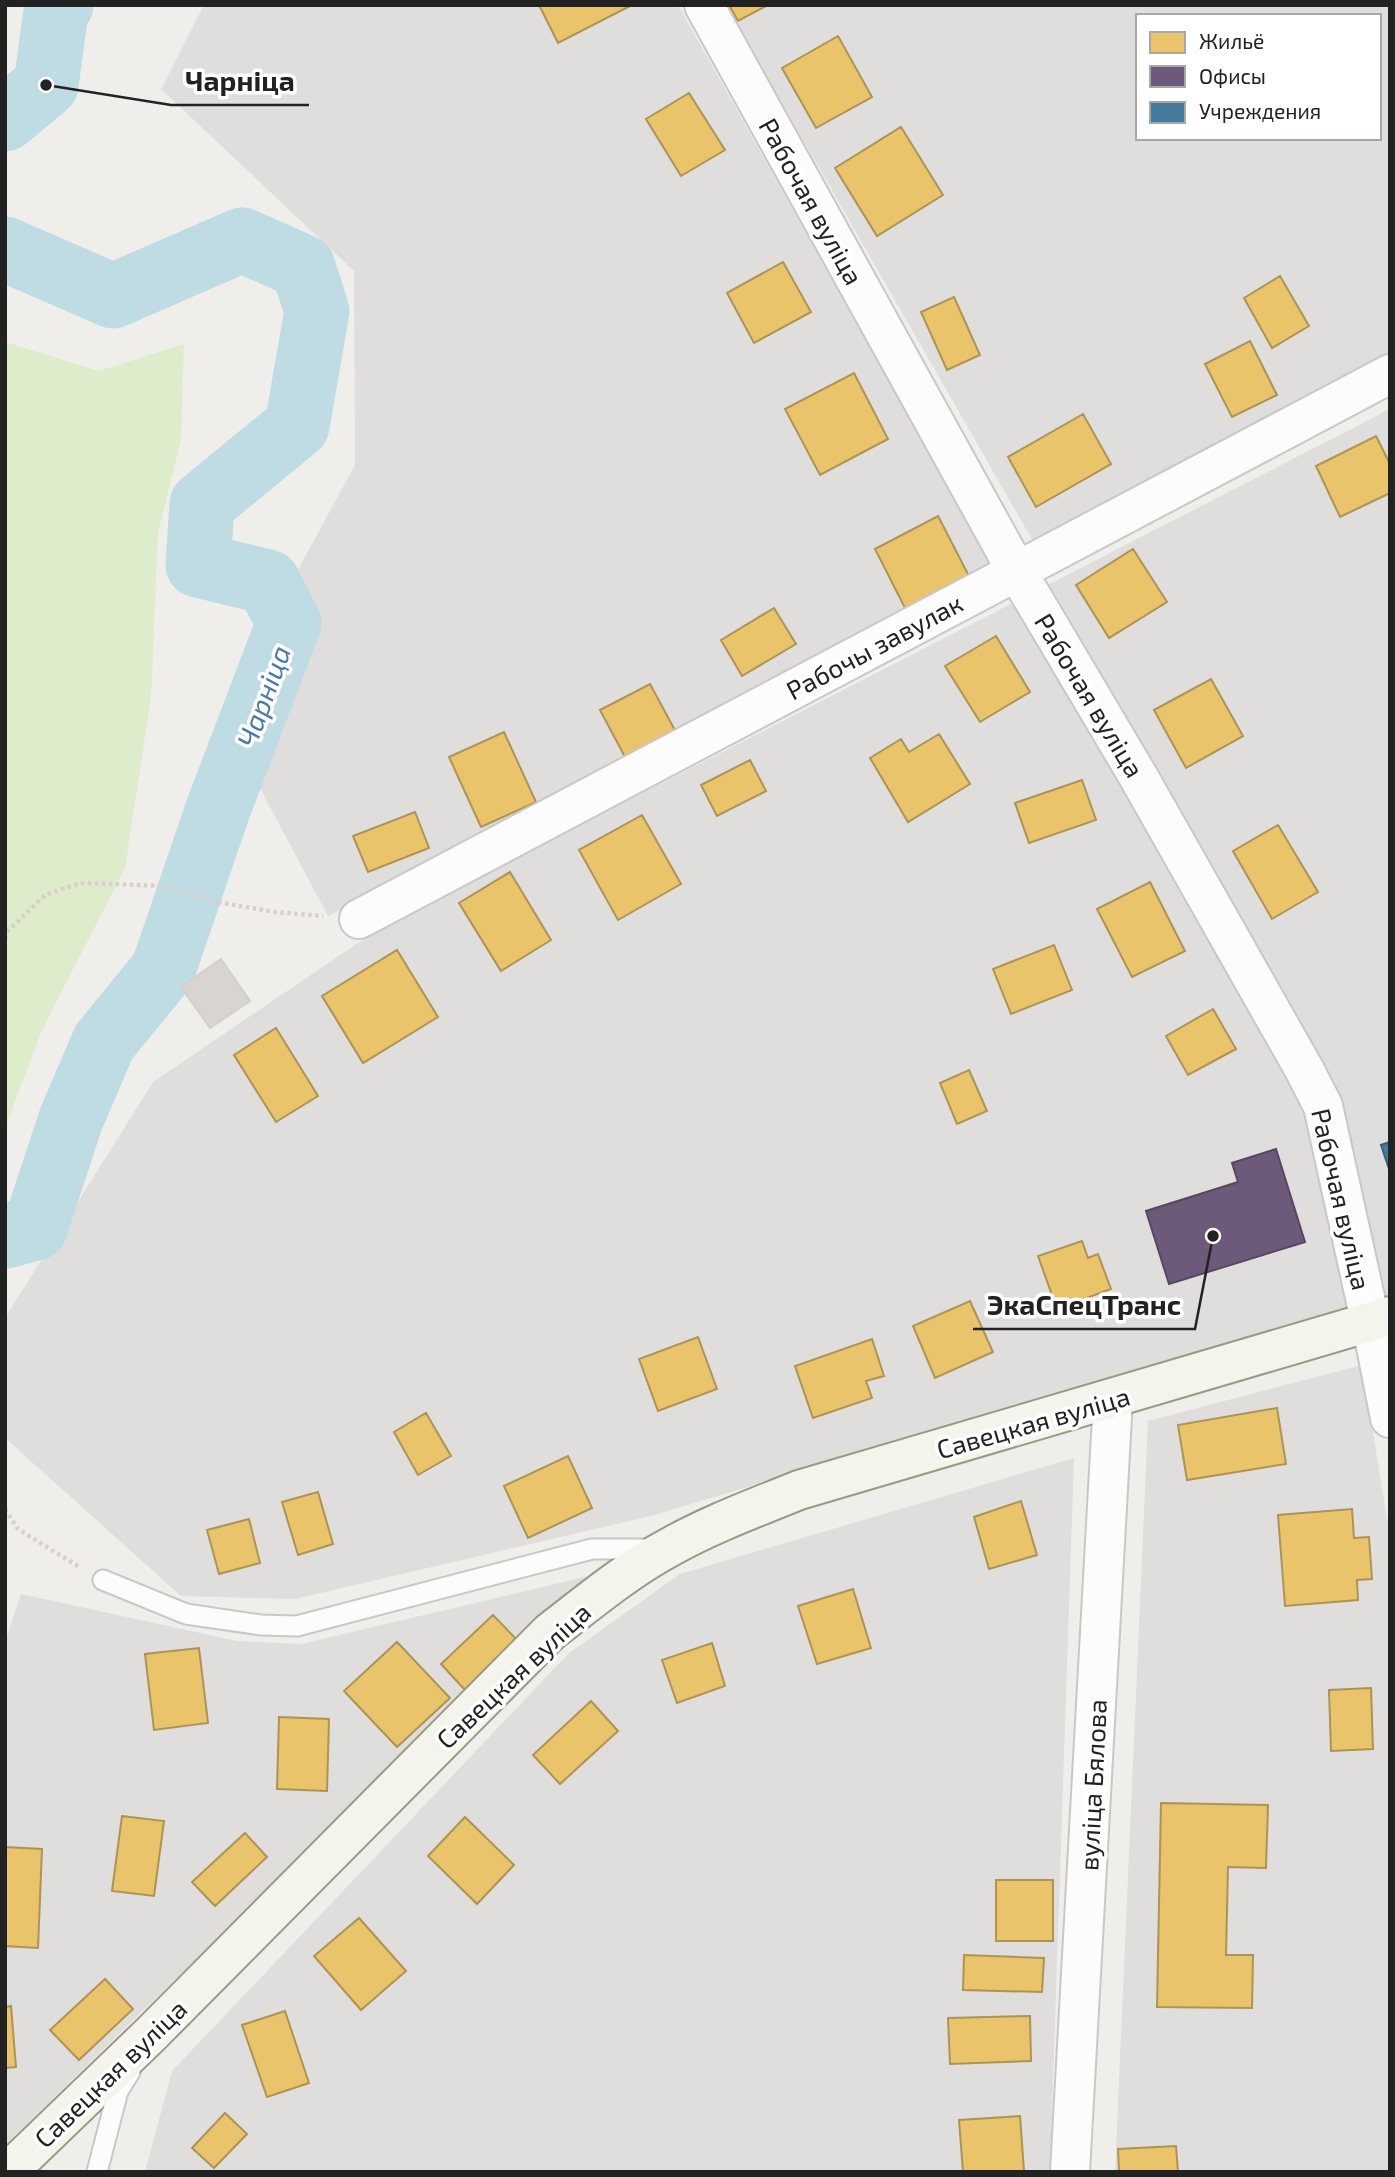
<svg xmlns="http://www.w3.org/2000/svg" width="1395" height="2177" viewBox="0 0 1395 2177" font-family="'Exo 2',sans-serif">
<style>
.residential{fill:#dfdedc;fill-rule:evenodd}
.grass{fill:#ddeccb}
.homes{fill:#e9c46a;stroke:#ad9354;stroke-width:2}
.offices{fill:#6d597a;stroke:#564860;stroke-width:2}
.public{fill:#457b9d;stroke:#3a6078;stroke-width:2}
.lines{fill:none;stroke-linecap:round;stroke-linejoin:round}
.river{stroke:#bfdbe3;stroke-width:65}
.building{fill:#d7d4d2;stroke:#d3d0cc;stroke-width:2}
.service-casing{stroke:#c9c8c7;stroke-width:23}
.minor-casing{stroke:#c9c8c7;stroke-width:42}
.secondary-casing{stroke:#999a82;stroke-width:42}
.path{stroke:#dccecd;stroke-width:4.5;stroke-dasharray:3.5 3.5;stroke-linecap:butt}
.service{stroke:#fdfcfc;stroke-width:19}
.minor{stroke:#fdfcfc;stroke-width:38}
.secondary{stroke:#f4f4ed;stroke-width:38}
.labels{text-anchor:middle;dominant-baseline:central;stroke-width:7;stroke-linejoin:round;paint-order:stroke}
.street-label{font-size:26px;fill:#222;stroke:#fff}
.water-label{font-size:28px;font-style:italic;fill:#4a7aab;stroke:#fff}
.leader{fill:none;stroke:#222;stroke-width:2.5}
.callout-dot{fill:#222;stroke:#fff;stroke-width:2.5}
.callout-label{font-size:28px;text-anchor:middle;font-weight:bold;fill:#222;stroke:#fff;stroke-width:7;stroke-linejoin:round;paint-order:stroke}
</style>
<rect width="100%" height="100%" fill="#f0eeeb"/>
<path class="residential" d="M204 5H678L996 572 328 916 220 713 355 465 354 271 161 89Z
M726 5H1390V365L1038 550ZM1138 16H1379V138H1138Z
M1390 409V1294L651 1516 295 1599 181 1596 5 1438V1318L153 1082 380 928Z
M1362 1365 1390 1537V2172H1115L1148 1421Z
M1074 1458 1050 2172H145L172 2071 568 1654 680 1574Z
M589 1576 5 2145V1642L21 1594 237 1641 301 1644Z"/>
<path class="grass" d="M5 342 99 371 184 344 181 439 158 534 151 698 125 868 42 1030 5 1128Z"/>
<path class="homes" d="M539 5H632L558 43Z
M729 5H768L738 21Z
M838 36 872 97 816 128 782 68Z
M689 93 725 150 681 176 646 119Z
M901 127 943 195 877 236 835 168Z
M783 262 811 312 754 343 727 293Z
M1280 276 1309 326 1272 348 1244 298Z
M954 297 980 355 947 370 921 312Z
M1250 341 1277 395 1232 417 1205 364Z
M854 373 888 439 820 475 785 409Z
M1083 414 1111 464 1036 507 1008 457Z
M1376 436 1390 464V493L1340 517 1316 466Z
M938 516 969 576 906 610 875 549Z
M1133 549 1167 602 1109 638 1076 585Z
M774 608 796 644 742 676 721 640Z
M996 636 1030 692 980 722 945 666Z
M1211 679 1243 736 1186 768 1154 710Z
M650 684 676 732 626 759 600 710Z
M504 732 536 802 481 827 449 757Z
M939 734 970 784 908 822 870 758 901 739 909 752Z
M750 760 766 791 717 816 701 785Z
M1082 780 1096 820 1029 843 1015 803Z
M415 812 429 848 368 872 353 836Z
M642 815 681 884 618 920 579 850Z
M1278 825 1318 892 1272 919 1233 851Z
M510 872 551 940 501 971 459 903Z
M1150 882 1185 951 1132 977 1097 909Z
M1054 945 1072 990 1011 1014 993 969Z
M397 950 438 1017 363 1063 322 996Z
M1213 1009 1236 1049 1188 1075 1166 1036Z
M276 1028 318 1096 276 1122 234 1055Z
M969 1070 987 1111 957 1124 940 1083Z
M1082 1241 1088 1258 1098 1254 1111 1289 1057 1309 1038 1256Z
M970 1301 993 1352 935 1378 913 1326Z
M698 1337 717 1389 658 1411 639 1359Z
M872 1339 884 1376 866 1381 872 1398 813 1418 795 1366Z
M1277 1408 1286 1464 1187 1480 1178 1425Z
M426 1413 451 1456 418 1475 394 1432Z
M568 1456 592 1508 528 1538 504 1486Z
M318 1492 333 1544 298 1555 282 1502Z
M1021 1501 1037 1555 989 1569 974 1517Z
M1352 1509 1354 1538 1369 1537 1372 1579 1357 1580 1358 1600 1285 1606 1278 1515Z
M249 1519 260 1563 219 1574 207 1530Z
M853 1589 871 1648 817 1664 798 1606Z
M493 1615 518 1641 465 1690 441 1664Z
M397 1642 450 1698 397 1747 344 1691Z
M712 1643 725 1686 677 1703 662 1660Z
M199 1648 208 1723 154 1730 145 1654Z
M1371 1688 1373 1749 1331 1751 1329 1690Z
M591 1701 618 1731 560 1784 533 1755Z
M279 1717 329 1719 327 1791 277 1789Z
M1161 1803 1268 1805 1266 1868 1228 1867 1226 1955H1253L1252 2008 1157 2007Z
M122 1816 164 1821 154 1896 112 1891Z
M465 1817 514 1865 477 1904 428 1856Z
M245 1833 267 1857 215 1906 192 1882Z
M5 1847 42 1849 38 1948 5 1946Z
M996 1880H1053V1941H996Z
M359 1918 406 1971 361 2010 314 1956Z
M964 1955 1044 1958 1042 1992 963 1990Z
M105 1979 133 2009 79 2060 50 2030Z
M11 2006 16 2067 5 2068V2007Z
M285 2011 309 2083 267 2097 242 2025Z
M1030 2016 1031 2061 950 2064 948 2018Z
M225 2113 247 2134 214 2168 192 2148Z
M1020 2116 1024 2171 963 2172 959 2120Z
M1176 2146 1178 2172H1119L1118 2149Z"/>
<path class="offices" d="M1276 1149 1305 1242 1169 1284 1146 1211 1238 1182 1232 1163Z"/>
<path class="public" d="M1390 1142V1172L1381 1145Z"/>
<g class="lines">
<path class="river" d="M5 119 46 85 56 11 61 5
M5 249 113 296 242 240 303 267 317 311 297 426 202 504 198 565 268 582 289 623 218 809 163 970 104 1042 71 1119 35 1228 5 1236"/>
</g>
<path class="building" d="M221 959 250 1001 210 1028 181 987Z"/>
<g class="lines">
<g class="service-casing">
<path id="service" d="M103 1580 186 1614 261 1625 297 1626 592 1549H653
M97 2172 118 2091 130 2072"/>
</g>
<g class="minor-casing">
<path id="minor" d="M704 5 1016 570 1138 776 1304 1069 1323 1106 1377 1352 1390 1418
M359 919 1390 374
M1070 2172 1113 1399"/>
</g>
<g class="secondary-casing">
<path id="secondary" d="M8 2172 151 2034 550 1632C589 1602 627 1570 670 1547 711 1524 755 1508 799 1490L1390 1316"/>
</g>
<path class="path" d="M5 939 8 931 45 895 80 883 168 886 211 901 275 912 323 916
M5 1509 18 1529 81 1568"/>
<use href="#service" class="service"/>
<use href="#minor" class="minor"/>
<use href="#secondary" class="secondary"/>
</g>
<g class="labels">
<g class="street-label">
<text transform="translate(812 201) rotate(61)">Рабочая вуліца</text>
<text transform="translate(874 646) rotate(-28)">Рабочы завулак</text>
<text transform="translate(1090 695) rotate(59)">Рабочая вуліца</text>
<text transform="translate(1342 1199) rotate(77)">Рабочая вуліца</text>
<text transform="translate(1033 1422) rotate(-16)">Савецкая вуліца</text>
<text transform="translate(513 1675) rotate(-43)">Савецкая вуліца</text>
<text transform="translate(1092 1785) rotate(-87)">вуліца Бялова</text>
<text transform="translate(110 2073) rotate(-44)">Савецкая вуліца</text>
</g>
<g class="water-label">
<text transform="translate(263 696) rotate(-70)">Чарніца</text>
</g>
</g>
<path class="leader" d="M46 85L171 105H309M1213 1236L1195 1329H973"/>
<g class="callout-dot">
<circle cx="46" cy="85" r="7"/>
<circle cx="1213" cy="1236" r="7"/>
</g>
<g class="callout-label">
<text x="240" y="91">Чарніца</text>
<text x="1084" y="1315">ЭкаСпецТранс</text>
</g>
<rect width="1395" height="2177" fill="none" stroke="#222222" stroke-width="14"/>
<rect x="1136" y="14" width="245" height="126" fill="#ffffff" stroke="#a7a7a7" stroke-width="2"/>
<rect x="1150" y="32" width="35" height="21" fill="#e9c46a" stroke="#a7a7a7" stroke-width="2"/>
<text x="1199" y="49" font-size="21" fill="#222222">Жильё</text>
<rect x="1150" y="66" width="35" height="21" fill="#6d597a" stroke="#a7a7a7" stroke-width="2"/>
<text x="1199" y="84" font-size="21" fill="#222222">Офисы</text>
<rect x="1150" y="102" width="35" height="21" fill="#457b9d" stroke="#a7a7a7" stroke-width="2"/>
<text x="1199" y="119" font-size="21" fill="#222222">Учреждения</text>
</svg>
